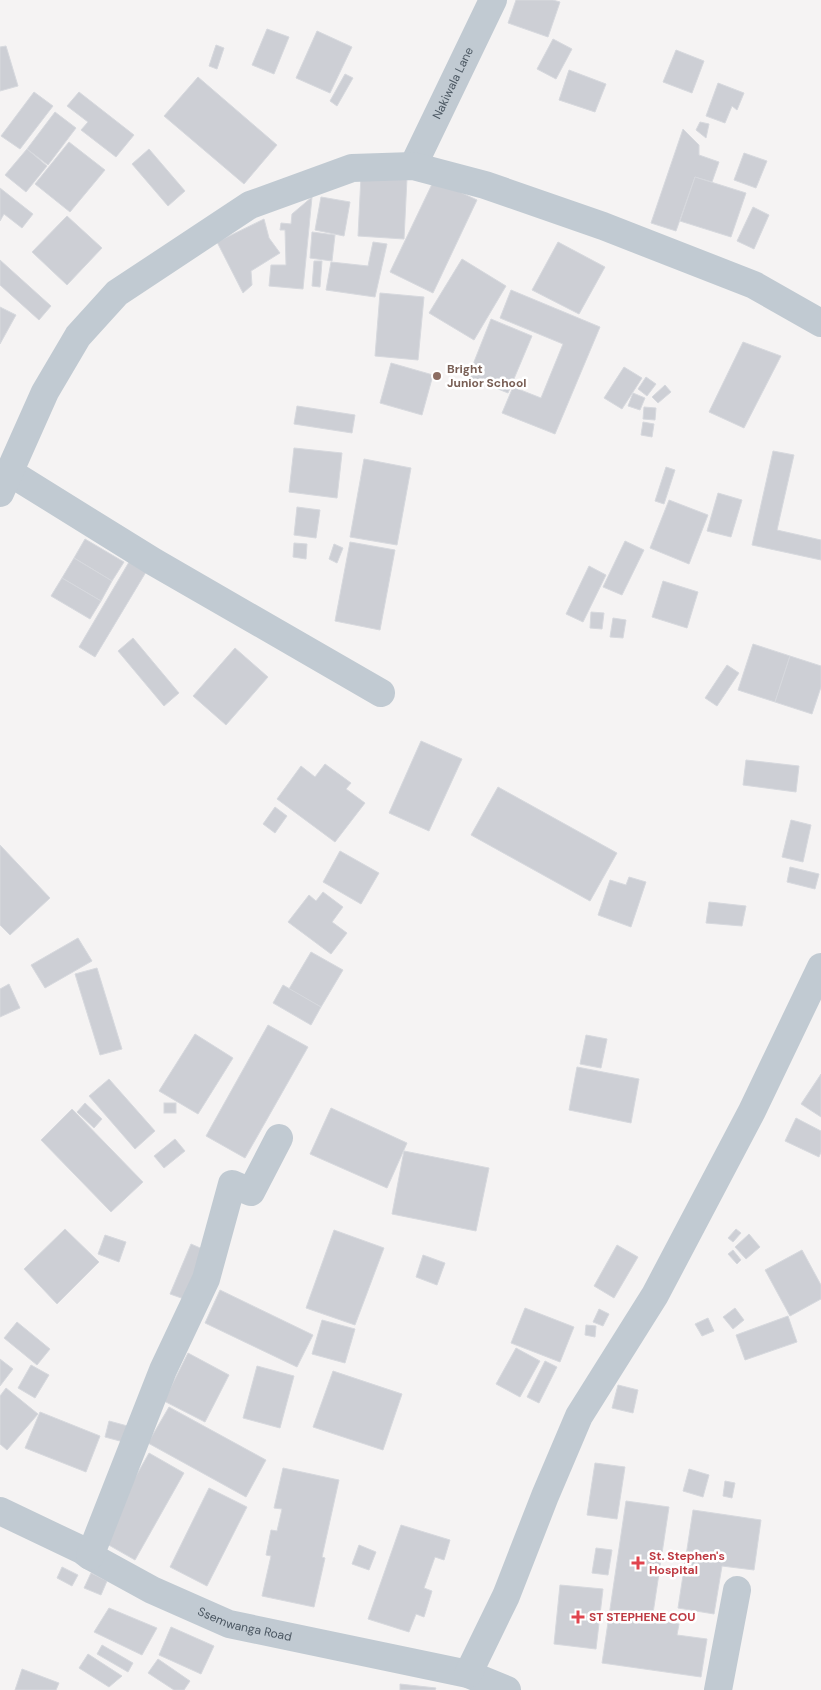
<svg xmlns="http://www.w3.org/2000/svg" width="821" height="1690" font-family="'DM Sans',sans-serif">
<rect width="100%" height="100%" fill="#f5f3f3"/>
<g fill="#cdcfd5" stroke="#d7d9de">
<path d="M516 0H553L560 2 548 37 508 23Z"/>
<path d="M267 29 289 37 274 74 252 65Z"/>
<path d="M317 31 352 47 330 93 296 78Z"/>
<path d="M553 39 572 49 556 79 537 69Z"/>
<path d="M216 45 224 48 217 69 209 66Z"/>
<path d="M6 46 18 86 0 91V47Z"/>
<path d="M676 50 704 61 692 93 663 82Z"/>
<path d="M569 70 606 84 595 112 559 100Z"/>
<path d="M345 74 353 78 337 106 330 101Z"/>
<path d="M198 77 277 145 244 184 164 116Z"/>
<path d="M718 83 744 93 737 110 732 106 725 123 706 116Z"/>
<path d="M34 92 53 106 20 149 1 136Z"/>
<path d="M79 92 134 135 116 157 81 130 88 122 67 106Z"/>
<path d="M55 112 76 128 48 165 27 149Z"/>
<path d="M700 122 709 124 706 138 696 130Z"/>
<path d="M683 129 699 145V155L719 162 712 182 695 177 676 231 651 223Z"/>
<path d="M69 142 105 170 70 212 35 184Z"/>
<path d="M27 149 47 166 26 192 5 175Z"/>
<path d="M149 149 185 191 168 206 132 164Z"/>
<path d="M744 153 767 161 756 188 734 180Z"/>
<path d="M361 176 407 178 404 239 358 236Z"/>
<path d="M695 177 746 193 731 237 680 221Z"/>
<path d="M434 180 477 200 433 293 390 272Z"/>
<path d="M0 188 33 214 22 228 4 214 0 221Z"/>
<path d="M312 197 303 289 269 286 271 265H286L285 230H280L281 223 291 224 292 214Z"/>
<path d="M321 197 350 202 344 236 315 230Z"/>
<path d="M753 207 769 215 754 249 737 241Z"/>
<path d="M67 216 102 248 67 285 32 252Z"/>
<path d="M264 219 269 238 280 253 251 271 252 285 243 293 217 242Z"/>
<path d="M312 232 335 235 332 261 310 258Z"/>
<path d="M373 242 387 244 375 297 326 290 331 262 368 266Z"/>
<path d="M558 242 605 267 579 314 532 290Z"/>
<path d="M462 259 506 286 474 340 429 313Z"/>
<path d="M0 260 51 306 39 320 0 285Z"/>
<path d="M314 261H322L320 287 312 286Z"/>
<path d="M511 290 600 327 555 434 502 413 513 387 541 398 563 344 500 318Z"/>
<path d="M380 293 424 297 418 360 375 356Z"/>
<path d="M0 307 16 315 0 344Z"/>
<path d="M491 319 532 336 508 393 468 377Z"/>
<path d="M743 342 781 356 744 428 709 412Z"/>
<path d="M391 363 433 375 422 415 380 403Z"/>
<path d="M624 367 642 378 622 409 604 398Z"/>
<path d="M646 377 656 384 647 396 638 389Z"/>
<path d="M665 385 671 392 658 403 652 397Z"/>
<path d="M633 393 645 398 640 410 628 406Z"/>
<path d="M297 406 355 415 352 433 294 424Z"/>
<path d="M644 407 656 408 655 420 643 419Z"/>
<path d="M643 422 654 424 652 437 641 435Z"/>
<path d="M294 448 342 453 337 498 289 492Z"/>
<path d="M773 451 794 455 777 530 821 540V560L752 545Z"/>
<path d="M364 459 411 468 397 545 350 537Z"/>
<path d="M666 467 675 470 664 504 655 501Z"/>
<path d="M718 493 742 500 731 537 707 531Z"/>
<path d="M669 500 708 515 689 564 650 548Z"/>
<path d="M297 507 320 510 316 538 294 535Z"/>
<path d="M85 539 124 562 112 581 74 558Z"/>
<path d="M625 541 644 550 622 595 603 587Z"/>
<path d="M350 542 395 550 380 630 335 621Z"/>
<path d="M294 543 307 544 306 559 293 557Z"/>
<path d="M334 544 343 548 337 563 329 559Z"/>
<path d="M74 558 112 581 101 601 62 578Z"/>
<path d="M129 562 146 572 95 657 79 647Z"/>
<path d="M589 566 606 575 583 622 566 614Z"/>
<path d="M62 578 101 601 90 619 51 596Z"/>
<path d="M663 581 698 592 687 628 652 617Z"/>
<path d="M591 612 604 613 602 629 590 628Z"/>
<path d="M613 618 626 620 623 638 610 637Z"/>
<path d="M133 638 179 693 164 706 118 651Z"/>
<path d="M753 644 790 656 775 702 738 690Z"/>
<path d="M235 648 268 677 226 725 193 696Z"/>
<path d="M790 656 821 666V687L812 714 775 702Z"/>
<path d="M727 665 739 673 717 706 705 698Z"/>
<path d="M421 741 462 759 429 831 389 813Z"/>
<path d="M746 760 799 766 796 792 743 785Z"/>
<path d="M325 764 351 783 346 789 365 803 335 842 277 799 301 766 315 777Z"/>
<path d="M498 787 617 853 590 901 471 835Z"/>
<path d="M275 807 287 816 275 833 263 824Z"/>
<path d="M791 820 811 825 803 862 782 857Z"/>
<path d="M0 845 50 898 10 935 0 925Z"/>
<path d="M340 851 379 873 361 904 323 882Z"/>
<path d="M790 867 819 874 815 889 787 882Z"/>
<path d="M629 877 646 882 631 927 598 915 610 880 626 885Z"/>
<path d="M323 892 343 907 332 922 347 933 331 954 288 922 309 895 316 901Z"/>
<path d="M709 902 746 906 742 926 706 923Z"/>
<path d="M78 938 92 961 45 988 31 965Z"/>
<path d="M311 952 343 970 321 1007 289 989Z"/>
<path d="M97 968 122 1049 100 1055 75 974Z"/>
<path d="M9 984 20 1008 0 1017V989Z"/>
<path d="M283 985 321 1007 311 1025 273 1003Z"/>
<path d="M268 1025 308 1047 245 1158 206 1136Z"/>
<path d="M195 1034 233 1058 198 1114 159 1091Z"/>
<path d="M586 1035 607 1039 601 1068 580 1064Z"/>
<path d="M577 1067 639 1079 631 1123 569 1110Z"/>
<path d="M821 1074V1117L801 1104Z"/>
<path d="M109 1079 155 1131 135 1149 89 1096Z"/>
<path d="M85 1103 102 1119 94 1128 77 1112Z"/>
<rect x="164" y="1103" width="12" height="10"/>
<path d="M331 1108 407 1143 387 1188 310 1154Z"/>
<path d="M72 1109 143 1182 111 1212 41 1140Z"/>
<path d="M796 1118 821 1131V1152L819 1157 785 1141Z"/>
<path d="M175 1139 185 1151 164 1168 154 1156Z"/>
<path d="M404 1151 489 1168 476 1231 392 1214Z"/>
<path d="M65 1229 99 1262 57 1304 24 1269Z"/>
<path d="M736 1229 741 1233 733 1242 728 1238Z"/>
<path d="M334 1230 384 1248 355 1325 306 1308Z"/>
<path d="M749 1234 760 1247 746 1259 735 1247Z"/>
<path d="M105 1235 126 1242 119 1262 98 1254Z"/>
<path d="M191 1244 207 1251 187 1300 170 1294Z"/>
<path d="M617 1245 638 1257 614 1298 594 1286Z"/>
<path d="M733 1250 741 1260 737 1264 728 1254Z"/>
<path d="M802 1250 821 1285V1299L790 1316 765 1270Z"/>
<path d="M423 1255 445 1263 437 1285 416 1277Z"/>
<path d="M220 1290 313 1335 297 1367 205 1323Z"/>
<path d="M525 1308 574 1327 560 1362 511 1343Z"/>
<path d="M735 1308 744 1320 733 1329 723 1317Z"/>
<path d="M599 1309 609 1314 603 1326 593 1322Z"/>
<path d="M788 1316 797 1342 745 1360 736 1335Z"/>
<path d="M708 1318 714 1331 702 1336 695 1324Z"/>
<path d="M322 1320 355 1329 345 1363 312 1354Z"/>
<path d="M17 1322 50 1349 37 1365 4 1338Z"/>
<path d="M586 1325 596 1326 595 1337 585 1335Z"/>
<path d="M516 1348 540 1361 520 1397 496 1384Z"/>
<path d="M188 1353 229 1375 205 1422 164 1401Z"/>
<path d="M0 1359 13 1369 0 1386Z"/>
<path d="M545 1361 557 1367 539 1403 527 1397Z"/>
<path d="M31 1365 49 1375 35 1398 18 1388Z"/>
<path d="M257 1366 294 1376 280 1428 243 1418Z"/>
<path d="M333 1371 402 1394 383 1450 313 1427Z"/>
<path d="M618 1385 638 1390 633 1413 612 1408Z"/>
<path d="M6 1388 38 1414 7 1450 0 1444V1396Z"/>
<path d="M169 1407 266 1460 246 1497 148 1443Z"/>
<path d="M40 1412 100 1436 86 1472 25 1448Z"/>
<path d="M109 1421 135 1428 131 1444 105 1437Z"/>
<path d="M149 1453 184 1473 135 1560 100 1540Z"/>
<path d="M595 1463 625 1467 617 1519 587 1515Z"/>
<path d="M283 1468 339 1480 322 1557 325 1558 314 1607 262 1596 271 1556 266 1555 271 1530 277 1531 282 1509 274 1508Z"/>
<path d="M689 1469 709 1475 703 1497 683 1491Z"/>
<path d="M725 1481 735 1483 732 1498 723 1496Z"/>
<path d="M209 1488 247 1507 207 1586 170 1567Z"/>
<path d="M626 1501 669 1507 652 1620 679 1624 677 1635 707 1639 701 1677 602 1663Z"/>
<path d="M693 1510 761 1520 754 1570 722 1566 714 1614 678 1608Z"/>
<path d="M401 1525 450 1540 444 1560 435 1557 424 1588 432 1591 424 1617 416 1614 409 1632 368 1619Z"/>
<path d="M359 1545 376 1552 369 1570 352 1564Z"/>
<path d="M596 1548 612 1550 608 1575 592 1573Z"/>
<path d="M62 1567 78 1575 72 1586 57 1578Z"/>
<path d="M91 1573 107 1581 101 1595 84 1588Z"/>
<path d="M560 1585 603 1589 596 1649 554 1644Z"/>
<path d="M109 1608 157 1628 142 1655 94 1632Z"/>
<path d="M171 1627 214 1646 201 1674 159 1655Z"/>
<path d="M102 1645 133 1663 128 1672 97 1654Z"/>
<path d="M88 1654 122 1676 109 1687 79 1668Z"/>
<path d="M158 1659 190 1681 184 1690H174L148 1673Z"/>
<path d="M22 1669 59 1683 56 1690H15Z"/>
<path d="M400 1684 436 1688 435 1690H400Z"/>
</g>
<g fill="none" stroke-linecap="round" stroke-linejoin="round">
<g stroke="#c1cad2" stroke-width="28">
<path id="s1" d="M413 166 493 0"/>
<path d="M9 472 154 562 381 693"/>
<path d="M0 493 45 392 78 336 117 293 250 205 352 168 413 166 485 185 603 226 754 285 821 323"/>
<path id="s2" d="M0 1511 82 1550 90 1556 152 1590 229 1624 468 1674 507 1690"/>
<path d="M90 1556 163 1370 206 1279 232 1184 251 1192 279 1138"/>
<path d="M468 1674 506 1596 545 1496 579 1416 655 1295 752 1111 821 967"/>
<path d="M718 1690 737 1590"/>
</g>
</g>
<circle fill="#8d6e63" stroke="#fff" stroke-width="2" cx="437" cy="376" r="5"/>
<g fill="#e0444e" stroke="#fff" stroke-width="2">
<path d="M635.5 1555.5h5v5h5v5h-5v5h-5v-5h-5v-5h5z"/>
<path d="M575.5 1609.5h5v5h5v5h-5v5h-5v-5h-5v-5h5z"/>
</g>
<g text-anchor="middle" stroke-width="5" stroke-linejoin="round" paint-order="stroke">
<g font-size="12" fill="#4a5661" stroke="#fff">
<text dy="4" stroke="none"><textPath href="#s1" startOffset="92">Nakiwala Lane</textPath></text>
<text dy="4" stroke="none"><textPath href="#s2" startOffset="271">Ssemwanga Road</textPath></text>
</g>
<g font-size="12" font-weight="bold" fill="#785e54" stroke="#fff" text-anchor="start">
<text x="447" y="373">Bright<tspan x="447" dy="14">Junior School</tspan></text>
</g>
<g font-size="12" font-weight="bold" fill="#be3a42" stroke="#fff" text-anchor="start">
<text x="649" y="1560">St. Stephen's<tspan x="649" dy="14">Hospital</tspan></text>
<text x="589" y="1621">ST STEPHENE COU</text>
</g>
</g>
</svg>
